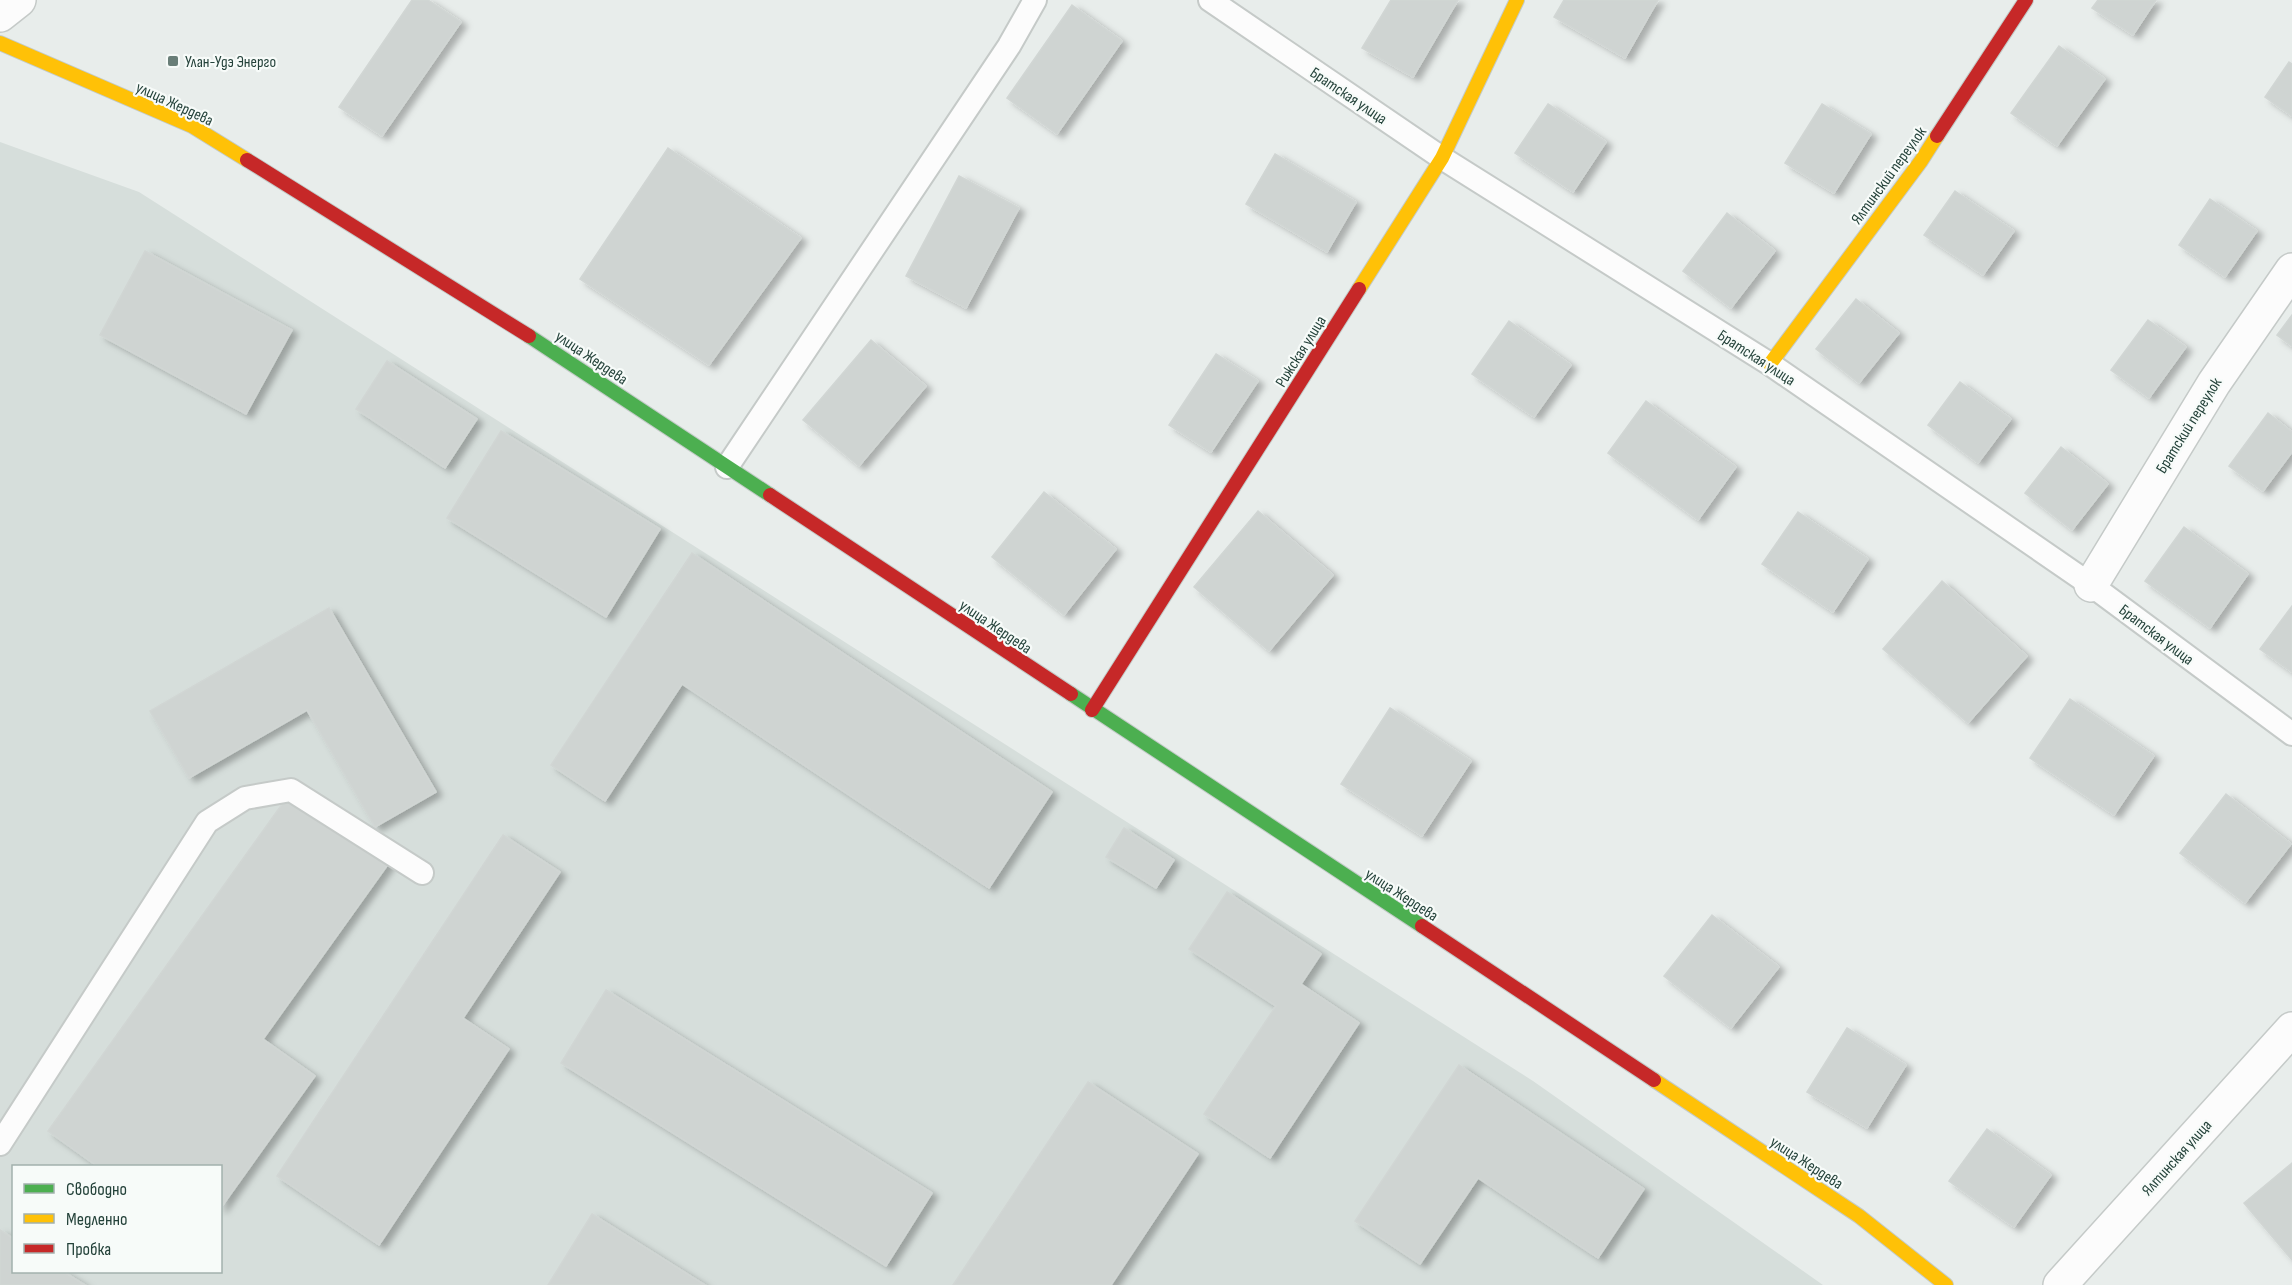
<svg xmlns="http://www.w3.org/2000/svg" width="2292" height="1285" font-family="'Sofia Sans Condensed',sans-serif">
<defs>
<filter id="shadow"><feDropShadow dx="6" dy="4" stdDeviation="3" flood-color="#0004"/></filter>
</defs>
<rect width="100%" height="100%" fill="#e8edeb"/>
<path fill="#d6dedb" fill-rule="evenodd" d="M0 142 139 192 1533 1081 1823 1285H0ZM14 1166H220V1272H14Z"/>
<g fill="#cfd4d2" stroke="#d1d6d4" stroke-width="1.5" filter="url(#shadow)">
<path d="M412 0H428L461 22 382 136 339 107Z"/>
<path d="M1391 0H1458L1413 77 1362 48Z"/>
<path d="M1564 0H1658L1625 58 1554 17Z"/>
<path d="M2098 0H2156L2133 35 2092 8Z"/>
<path d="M1072 5 1122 41 1057 134 1007 98Z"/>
<path d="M2059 46 2105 79 2057 146 2011 113Z"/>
<path d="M2289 62 2292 64V116L2265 97Z"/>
<path d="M1548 104 1606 142 1573 192 1515 153Z"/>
<path d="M1822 104 1871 134 1834 193 1785 163Z"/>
<path d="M668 148 801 238 709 365 580 279Z"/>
<path d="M1275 154 1356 202 1327 252 1246 204Z"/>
<path d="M959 176 1019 208 966 308 906 276Z"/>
<path d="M1955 191 2014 231 1983 275 1924 235Z"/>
<path d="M2210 199 2257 231 2225 277 2179 245Z"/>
<path d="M1727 213 1775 251 1731 308 1683 271Z"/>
<path d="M145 251 292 330 246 414 100 335Z"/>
<path d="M1856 299 1899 333 1859 383 1816 349Z"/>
<path d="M2292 315V346L2277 335Z"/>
<path d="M2148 320 2186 347 2149 398 2111 370Z"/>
<path d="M1509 321 1571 365 1534 417 1472 374Z"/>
<path d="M871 340 926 386 859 466 803 420Z"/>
<path d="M1216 354 1258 381 1211 452 1169 425Z"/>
<path d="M387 361 477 419 445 468 356 409Z"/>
<path d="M1960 382 2011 419 1978 463 1928 425Z"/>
<path d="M1646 401 1736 467 1698 520 1608 453Z"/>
<path d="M2268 413 2292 432V452L2263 491 2229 466Z"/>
<path d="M501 431 660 529 606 617 447 518Z"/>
<path d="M2061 447 2108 484 2072 530 2025 493Z"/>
<path d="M1044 492 1116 549 1064 615 992 557Z"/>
<path d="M1258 511 1333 575 1269 651 1194 587Z"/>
<path d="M1798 512 1868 559 1833 612 1762 564Z"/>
<path d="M2184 527 2248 574 2210 628 2145 581Z"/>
<path d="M692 553 1052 792 989 888 682 684 605 801 551 765Z"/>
<path d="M1942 581 2027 656 1968 723 1883 649Z"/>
<path d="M2292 606V672L2260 649Z"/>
<path d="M329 608 436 792 375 827 307 710 189 778 150 711Z"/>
<path d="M2070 699 2154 756 2114 815 2030 758Z"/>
<path d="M1390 708 1471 761 1422 836 1341 784Z"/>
<path d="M290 793 389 863 263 1039 315 1076 220 1209V1166H97L48 1131Z"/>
<path d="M2226 794 2291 844 2245 903 2180 853Z"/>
<path d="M1124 828 1174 860 1156 888 1106 857Z"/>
<path d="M503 835 560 872 463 1018 509 1049 379 1245 277 1176Z"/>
<path d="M1227 892 1321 954 1301 984 1359 1023 1270 1158 1204 1114 1276 1006 1189 949Z"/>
<path d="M1712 915 1779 967 1731 1028 1664 976Z"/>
<path d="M606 990 932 1193 886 1266 561 1063Z"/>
<path d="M1847 1028 1906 1065 1867 1128 1807 1092Z"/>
<path d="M1459 1065 1644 1189 1598 1258 1478 1178 1420 1264 1355 1221Z"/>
<path d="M1088 1082 1198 1154 1111 1285H953Z"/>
<path d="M1987 1129 2051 1175 2014 1227 1949 1181Z"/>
<path d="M2292 1163V1260L2244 1203Z"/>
<path d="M592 1214 705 1285H548Z"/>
<path d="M0 1230 14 1239V1272H64L85 1285H0Z"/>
</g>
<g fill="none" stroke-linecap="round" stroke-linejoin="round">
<defs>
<g id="lane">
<path d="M1210 0 1442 158 1770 364 2091 585 2292 734"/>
<path d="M727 467 1009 46 1035 0"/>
<path d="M0 1144 207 822 245 798 291 790 422 873"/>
</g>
<g id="street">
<path d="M0 15 19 0"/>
<path d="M2091 585 2214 383 2292 270"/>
<path d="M2060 1285 2292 1029"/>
</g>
<g id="fast">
<path d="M529 336 770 495"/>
<path d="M1071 694 1422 926"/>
</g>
<g id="slow">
<path d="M0 43 192 126 247 160"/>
<path d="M1359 289 1442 158 1517 0"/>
<path d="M1770 364 1921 161 1937 136"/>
<path d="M1654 1080 1859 1216 1946 1285"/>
</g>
<g id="jam">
<path d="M1937 136 2026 0"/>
<path d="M247 160 529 336"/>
<path d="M770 495 1071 694"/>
<path d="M1092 710 1359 289"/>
<path d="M1422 926 1654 1080"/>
</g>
</defs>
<use href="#lane" stroke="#c5cac8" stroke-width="26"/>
<use href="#street" stroke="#c5cac8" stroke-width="36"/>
<use href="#fast" stroke="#c3cbc8" stroke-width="16"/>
<use href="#slow" stroke="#c3cbc8" stroke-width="16"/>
<use href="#jam" stroke="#c3cbc8" stroke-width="16"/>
<use href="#lane" stroke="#fcfcfc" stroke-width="22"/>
<use href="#street" stroke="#fcfcfc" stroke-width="33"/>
<use href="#fast" stroke="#4caf50" stroke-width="14"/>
<use href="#slow" stroke="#ffc107" stroke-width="14"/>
<use href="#jam" stroke="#c62828" stroke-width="14"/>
</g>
<rect fill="#697e78" stroke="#f7fbf9" stroke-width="2" x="167" y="55" width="12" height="12" rx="3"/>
<g text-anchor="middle" stroke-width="4.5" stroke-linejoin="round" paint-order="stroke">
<g font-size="16" fill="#24423a" stroke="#f7fbf9" text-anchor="start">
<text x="185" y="67">Улан-Удэ Энерго</text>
</g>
<g font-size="16" fill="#24423a" stroke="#f7fbf9">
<text transform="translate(1349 95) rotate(34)" y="6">Братская улица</text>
<text transform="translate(175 103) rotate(25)" y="6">улица Жердева</text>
<text transform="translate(1888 175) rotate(-54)" y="6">Ялтинский переулок</text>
<text transform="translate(1300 351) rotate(-58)" y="6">Рижская улица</text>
<text transform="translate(592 357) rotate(34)" y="6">улица Жердева</text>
<text transform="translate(1757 357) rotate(33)" y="6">Братская улица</text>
<text transform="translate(2188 425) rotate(-58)" y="6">Братский переулок</text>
<text transform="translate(996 626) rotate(34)" y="6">улица Жердева</text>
<text transform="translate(2157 634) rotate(37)" y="6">Братская улица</text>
<text transform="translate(1402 894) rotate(33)" y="6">улица Жердева</text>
<text transform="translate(2176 1157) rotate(-48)" y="6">Ялтинская улица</text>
<text transform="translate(1807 1162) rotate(33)" y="6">улица Жердева</text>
</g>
</g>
<rect x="12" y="1165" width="210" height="108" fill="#f7fbf9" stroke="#a3b1ad" stroke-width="1.5"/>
<rect x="24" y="1184" width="30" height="9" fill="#4caf50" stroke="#a3b1ad" stroke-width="1.5"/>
<text x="66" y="1195" font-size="18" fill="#24423a">Свободно</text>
<rect x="24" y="1214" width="30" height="9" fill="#ffc107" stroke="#a3b1ad" stroke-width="1.5"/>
<text x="66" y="1225" font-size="18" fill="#24423a">Медленно</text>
<rect x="24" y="1244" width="30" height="9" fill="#c62828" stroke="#a3b1ad" stroke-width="1.5"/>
<text x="66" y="1255" font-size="18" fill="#24423a">Пробка</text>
</svg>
